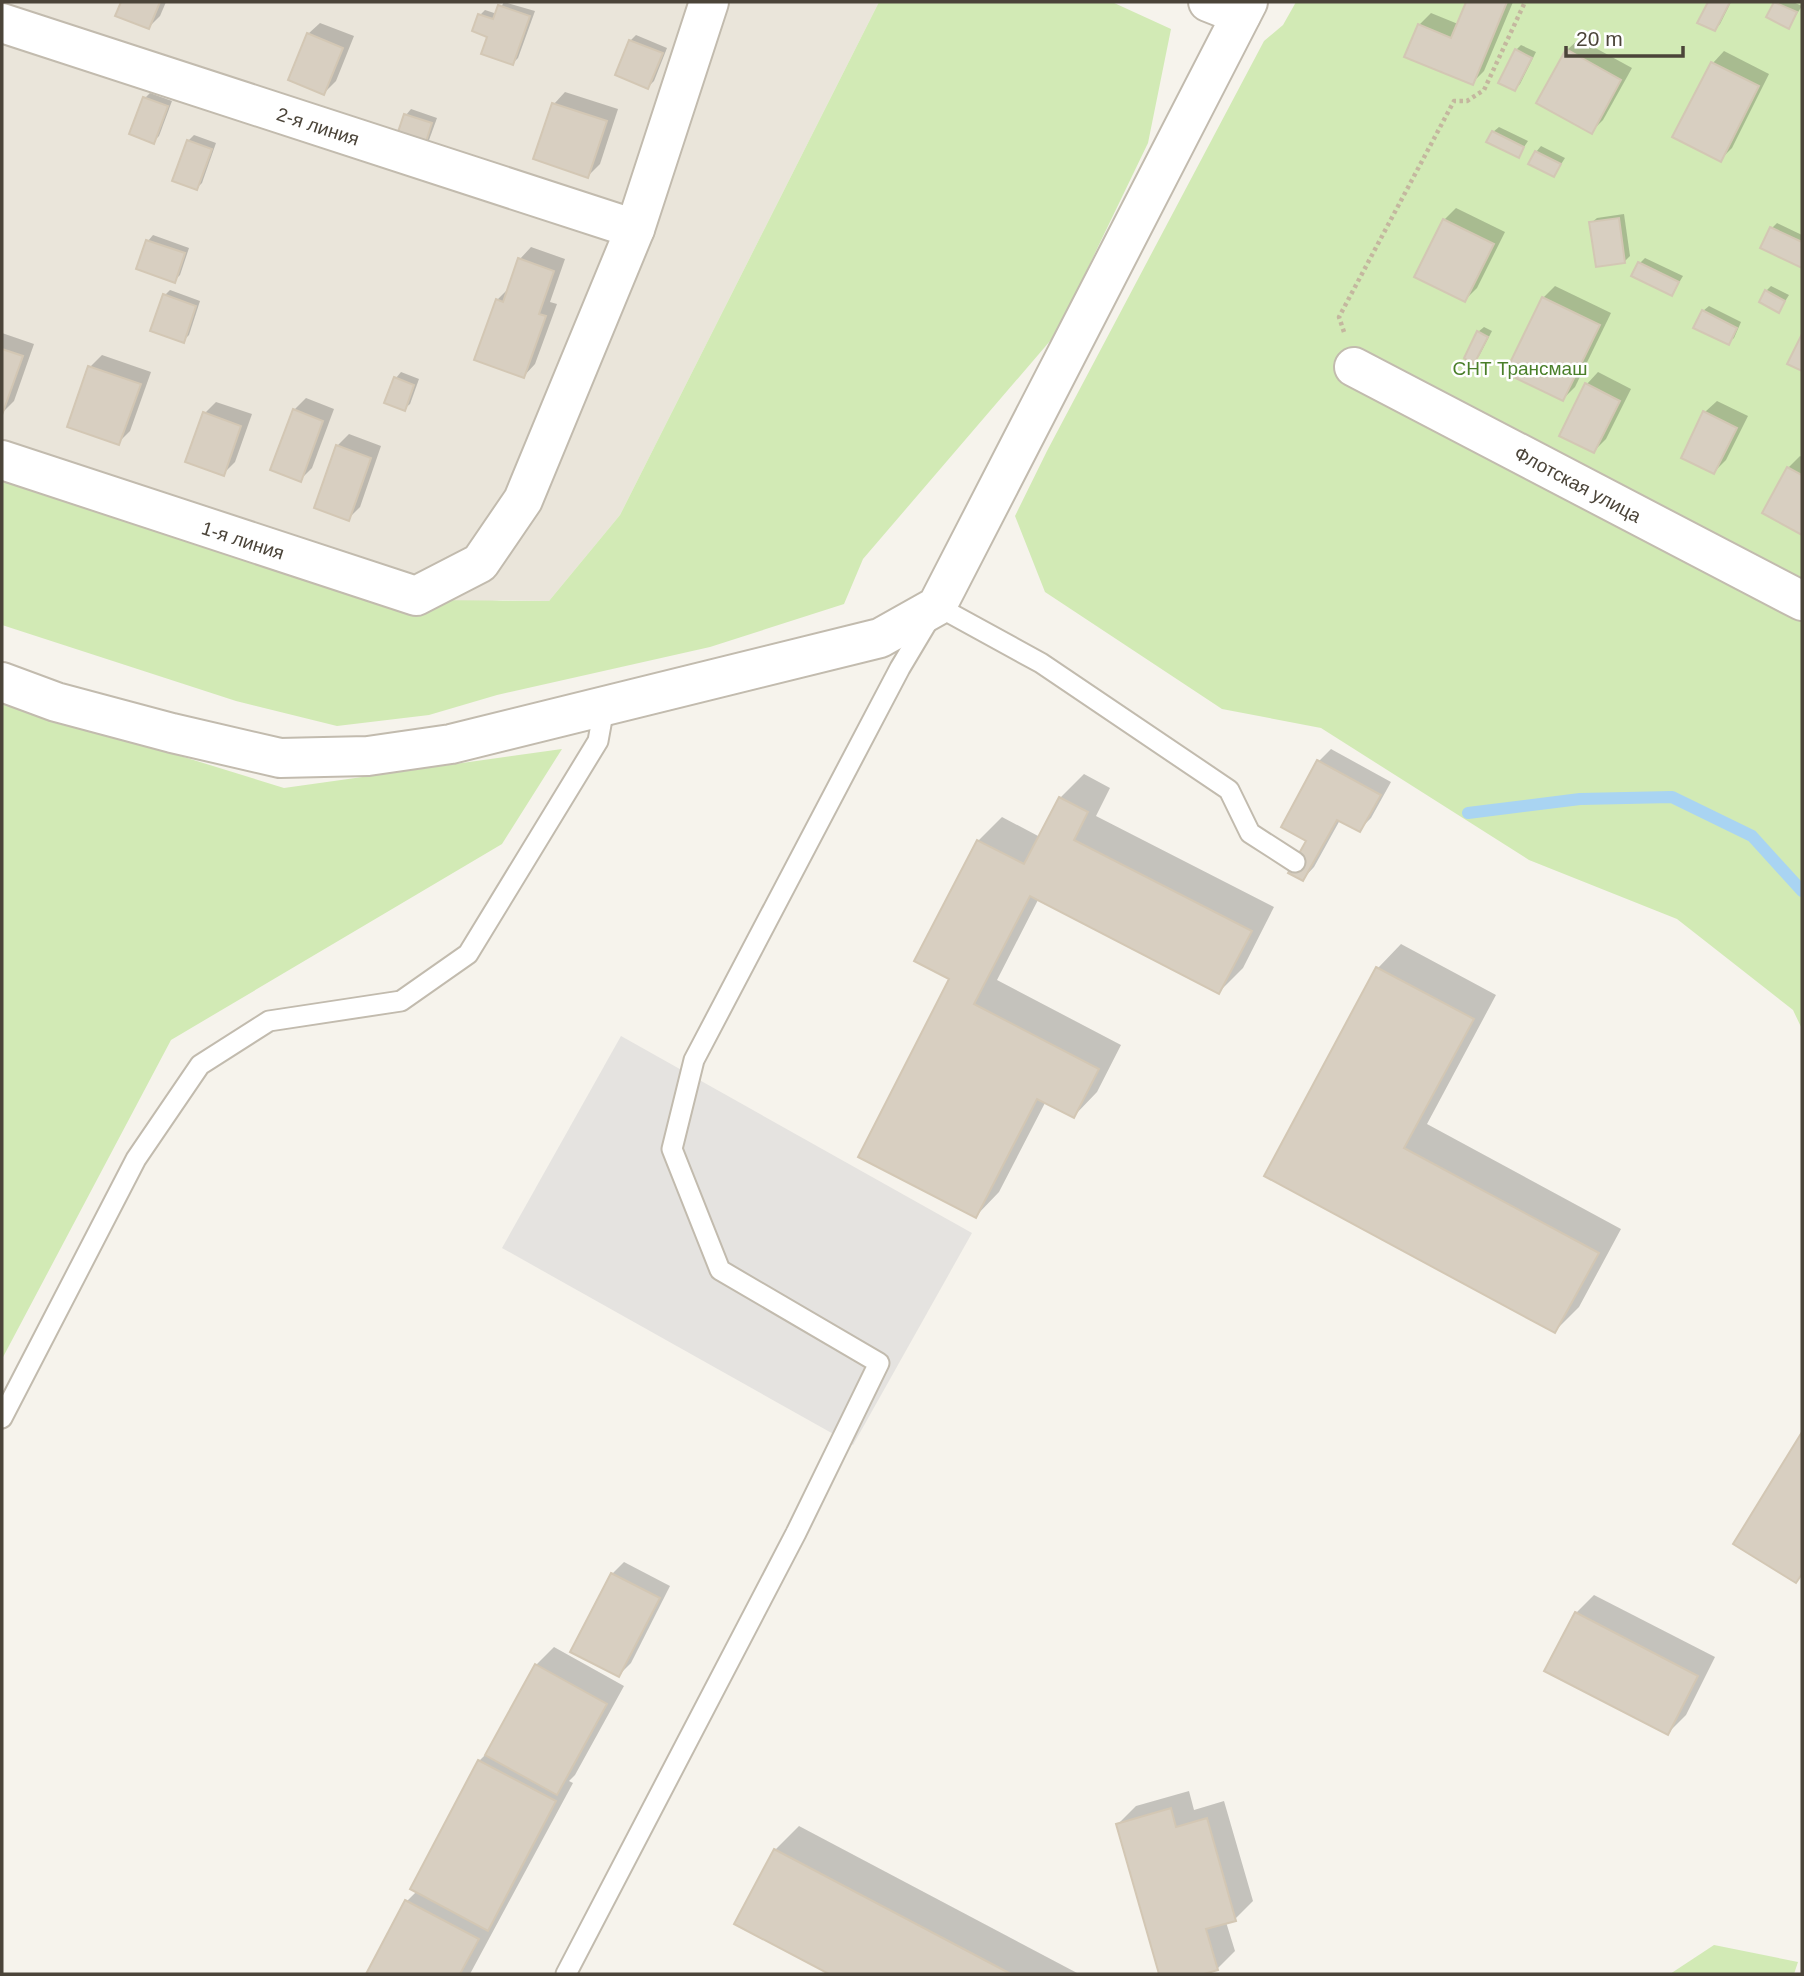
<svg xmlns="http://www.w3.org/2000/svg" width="1804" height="1976" font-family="Helvetica,sans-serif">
<rect width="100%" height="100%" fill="#f6f3ec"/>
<path fill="#eae5da" d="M2 2H879L620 515 549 601 502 600 393 611 2 482Z"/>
<g fill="#d2eab5">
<path d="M879 2H1112L1171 29 1148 143 1056 334 863 559 844 604 710 647 497 695 429 715 337 726 236 701 2 625V476L429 600 549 601 620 515Z"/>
<path d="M1296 2H1802V1029L1793 1010 1677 919 1529 860 1321 728 1222 709 1045 592 1015 516 1047 451 1264 41 1283 25Z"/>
<path d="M2 697 116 736 284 788 562 749 502 844 171 1040 2 1359Z"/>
<path d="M1714 1945 1798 1962 1794 1974H1670Z"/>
</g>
<path fill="#e5e3e0" d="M621 1036 972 1233 853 1445 502 1248Z"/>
<g fill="#0003">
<path d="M123 2H166L160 16 149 27 118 15Z"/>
<path d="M504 2 535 11 518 58 513 63 489 36 480 15 485 10 497 14Z"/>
<path d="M1468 2H1513L1484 71 1472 83 1419 25 1431 13 1458 24Z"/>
<path d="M1710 2H1731L1720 24 1715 29 1699 22Z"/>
<path d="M1776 2H1793L1802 6 1789 26 1768 16Z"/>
<path d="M320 23 354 36 336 81 324 93 308 34Z"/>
<path d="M636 35 667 48 654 81 648 87 630 41Z"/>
<path d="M1579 39 1632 68 1603 120 1591 132 1567 50Z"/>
<path d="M1521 45 1536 52 1520 84 1515 89 1516 50Z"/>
<path d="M1724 51 1769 74 1732 148 1720 160 1674 137 1713 63Z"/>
<path d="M565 92 618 109 600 164 588 176 554 104Z"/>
<path d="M150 93 172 101 159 136 153 142 145 98Z"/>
<path d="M411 109 437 118 429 140 424 146 406 115Z"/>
<path d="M1499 127 1528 141 1518 156 1493 132Z"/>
<path d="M194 135 216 143 202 183 197 188 188 141Z"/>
<path d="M1541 146 1565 158 1554 175 1536 152Z"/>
<path d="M1456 208 1505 232 1477 288 1465 300 1444 220Z"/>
<path d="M1624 214 1630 256 1625 261 1591 223 1597 218Z"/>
<path d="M1777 223 1802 235V266L1763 247 1772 228Z"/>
<path d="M153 235 189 248 180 275 174 281 148 241Z"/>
<path d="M531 247 565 259 550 302 557 304 535 364 524 376 497 300 509 288 520 259Z"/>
<path d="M1645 258 1683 276 1672 294 1640 263Z"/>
<path d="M1555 286 1611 313 1575 387 1563 399 1543 298Z"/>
<path d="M1771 286 1789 295 1779 311 1766 291Z"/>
<path d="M170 290 200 301 189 335 183 341 165 295Z"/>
<path d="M1709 306 1741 322 1734 338 1728 343 1703 311Z"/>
<path d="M1484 327 1492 331 1479 356 1474 362 1478 332Z"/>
<path d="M2 333 34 344 14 401 2 413Z"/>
<path d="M102 355 151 372 130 431 118 443 69 426 90 367Z"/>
<path d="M401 372 419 379 410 404 404 409 386 402 396 378Z"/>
<path d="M1598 372 1631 389 1606 439 1594 451 1587 384Z"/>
<path d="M306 398 334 409 312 468 300 480 294 410Z"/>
<path d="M1717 401 1748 416 1726 460 1714 472 1705 412Z"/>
<path d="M216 402 252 414 235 462 223 474 205 413Z"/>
<path d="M349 434 381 446 360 507 348 519 337 446Z"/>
<path d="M1800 456 1802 457V533L1764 512 1788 468Z"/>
<path d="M1331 749 1391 782 1371 818 1359 830 1340 820 1314 867 1303 879 1319 761Z"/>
<path d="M1084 774 1110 788 1096 816 1274 907 1243 968 1219 992 1039 898 997 980 1121 1045 1097 1092 1074 1116 1046 1101 999 1192 976 1216 951 979 978 841 1002 817 1040 837 1060 798Z"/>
<path d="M1401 944 1496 995 1427 1124 1621 1229 1579 1307 1555 1331 1266 1175 1378 968Z"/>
<path d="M1802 1435V1575L1796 1581 1735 1543Z"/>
<path d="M624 1562 670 1586 631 1663 619 1675 612 1574Z"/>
<path d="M1594 1595 1715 1657 1686 1715 1668 1733 1576 1613Z"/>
<path d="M554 1647 624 1686 575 1775 569 1781 573 1783 470 1974H368L407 1901 417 1891 479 1761 489 1751 536 1665Z"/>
<path d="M1189 1791 1194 1810 1224 1801 1253 1901 1235 1919 1226 1922 1235 1951 1217 1969 1198 1974H1161L1118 1824 1136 1806Z"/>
<path d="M799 1826 1079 1974H832L736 1924 775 1850Z"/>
</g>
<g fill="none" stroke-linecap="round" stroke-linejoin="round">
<path stroke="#a9d4f2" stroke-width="12" d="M1468 813 1580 799 1672 797 1752 836 1802 891"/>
</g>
<g fill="#d8cfc1" stroke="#d3c7b4" stroke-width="2">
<path d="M121 2H160L149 29 115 16Z"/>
<path d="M1466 2H1507L1473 85 1404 57 1418 24 1451 38Z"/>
<path d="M1708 2H1730L1715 31 1697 23Z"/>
<path d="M1774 2 1797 12 1789 29 1766 17Z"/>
<path d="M498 5 530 16 513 65 481 54 487 37 472 31 478 14 493 19Z"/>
<path d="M307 33 343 48 324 95 288 80Z"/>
<path d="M629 40 663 53 648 89 615 75Z"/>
<path d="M1515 49 1532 58 1515 91 1498 83Z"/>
<path d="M1566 49 1621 80 1592 134 1536 103Z"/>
<path d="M1711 62 1759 86 1721 162 1672 137Z"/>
<path d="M143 97 168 106 154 144 129 134Z"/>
<path d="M552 103 607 121 588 178 533 159Z"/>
<path d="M404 114 432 123 424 148 396 138Z"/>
<path d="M1492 131 1524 147 1519 158 1486 142Z"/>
<path d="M187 140 212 149 197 190 172 181Z"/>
<path d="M1535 151 1561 164 1554 177 1528 164Z"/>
<path d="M1619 218 1625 263 1596 267 1589 222Z"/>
<path d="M1443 219 1494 244 1465 302 1414 277Z"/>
<path d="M1770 227 1802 242V268L1760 248Z"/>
<path d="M146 240 185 253 175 283 136 269Z"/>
<path d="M518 258 554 271 539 314 546 316 524 378 474 360 496 299 503 302Z"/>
<path d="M1638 262 1679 282 1672 296 1631 276Z"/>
<path d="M1765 290 1785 301 1779 313 1759 302Z"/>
<path d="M163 294 196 306 184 343 150 331Z"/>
<path d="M1542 297 1600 325 1563 401 1505 373Z"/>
<path d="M1702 310 1737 328 1729 345 1693 328Z"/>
<path d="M1477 331 1488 337 1474 364 1464 358Z"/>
<path d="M1802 334V371L1787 364Z"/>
<path d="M2 349 23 356 2 415Z"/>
<path d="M88 366 141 384 119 445 67 427Z"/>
<path d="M394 377 414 385 405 411 384 403Z"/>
<path d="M1585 383 1620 401 1594 453 1559 436Z"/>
<path d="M293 409 323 421 301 482 270 470Z"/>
<path d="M1703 411 1737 428 1714 474 1681 458Z"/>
<path d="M203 412 241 426 224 476 185 462Z"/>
<path d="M336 445 371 458 349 521 314 508Z"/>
<path d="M1787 467 1802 475V535L1762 513Z"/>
<path d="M1317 760 1381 795 1360 832 1337 820 1303 881 1288 873 1306 841 1281 827Z"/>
<path d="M1059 797 1088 812 1074 840 1252 931 1219 994 1030 896 974 1004 1099 1069 1074 1118 1037 1099 976 1218 858 1157 949 979 914 961 977 840 1024 864Z"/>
<path d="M1376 967 1474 1019 1404 1148 1599 1253 1555 1333 1264 1176Z"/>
<path d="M1802 1432V1574L1796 1583 1733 1544Z"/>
<path d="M611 1573 660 1598 619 1677 570 1652Z"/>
<path d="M1575 1612 1698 1676 1668 1735 1544 1671Z"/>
<path d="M535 1664 607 1704 557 1795 485 1755Z"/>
<path d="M478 1760 556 1801 488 1931 410 1889Z"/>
<path d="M1171 1808 1176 1827 1207 1818 1236 1921 1206 1929 1218 1970 1204 1974H1159L1116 1824Z"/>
<path d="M774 1849 1011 1974H829L734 1924Z"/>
<path d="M405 1900 479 1939 460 1974H366Z"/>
</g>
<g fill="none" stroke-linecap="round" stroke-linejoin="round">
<defs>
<g id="lane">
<path d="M2 1418 136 1159 200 1065 269 1021 401 1001 468 954 598 741 604 708"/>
<path d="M566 1974 796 1533 879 1363 720 1270 672 1149 694 1060 900 668 937 606 1041 663 1229 790 1250 833 1295 862"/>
</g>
<g id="street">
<path d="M1208 2 1241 15"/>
<path d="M2 23 635 229"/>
<path d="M1354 367 1802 601"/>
<path d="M2 460 416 596 480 563 523 500 635 229 709 2"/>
<path d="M2 682 56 702 172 733 280 758 368 756 451 744 880 638 937 606 1248 2"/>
</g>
</defs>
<use href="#lane" stroke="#c2bbae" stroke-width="23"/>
<use href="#street" stroke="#c2bbae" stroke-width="42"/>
<path stroke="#c4b79f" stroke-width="4.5" stroke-dasharray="3.5 3.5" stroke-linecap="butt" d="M1344 332 1339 317 1454 101H1467L1484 90 1525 2"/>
<use href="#lane" stroke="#fff" stroke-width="19"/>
<use href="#street" stroke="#fff" stroke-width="38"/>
</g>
<g text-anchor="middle" stroke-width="5" stroke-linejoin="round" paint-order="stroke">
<g font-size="19" fill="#4b4439" stroke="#fff">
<text transform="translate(318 126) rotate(18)" y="7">2-я линия</text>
<text transform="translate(1578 484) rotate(28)" y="7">Флотская улица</text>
<text transform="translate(243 540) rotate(18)" y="7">1-я линия</text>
</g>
<g font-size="19" fill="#4a7f2a" stroke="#fff">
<text x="1520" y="375">СНТ Трансмаш</text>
</g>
</g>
<rect width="1804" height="1976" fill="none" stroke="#4b4439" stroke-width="7"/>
<path d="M1566 46v10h117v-10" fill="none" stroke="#4b4439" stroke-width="3.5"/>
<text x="1576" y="46" font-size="21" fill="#4b4439" stroke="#ffffff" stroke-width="5" paint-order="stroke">20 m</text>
</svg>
